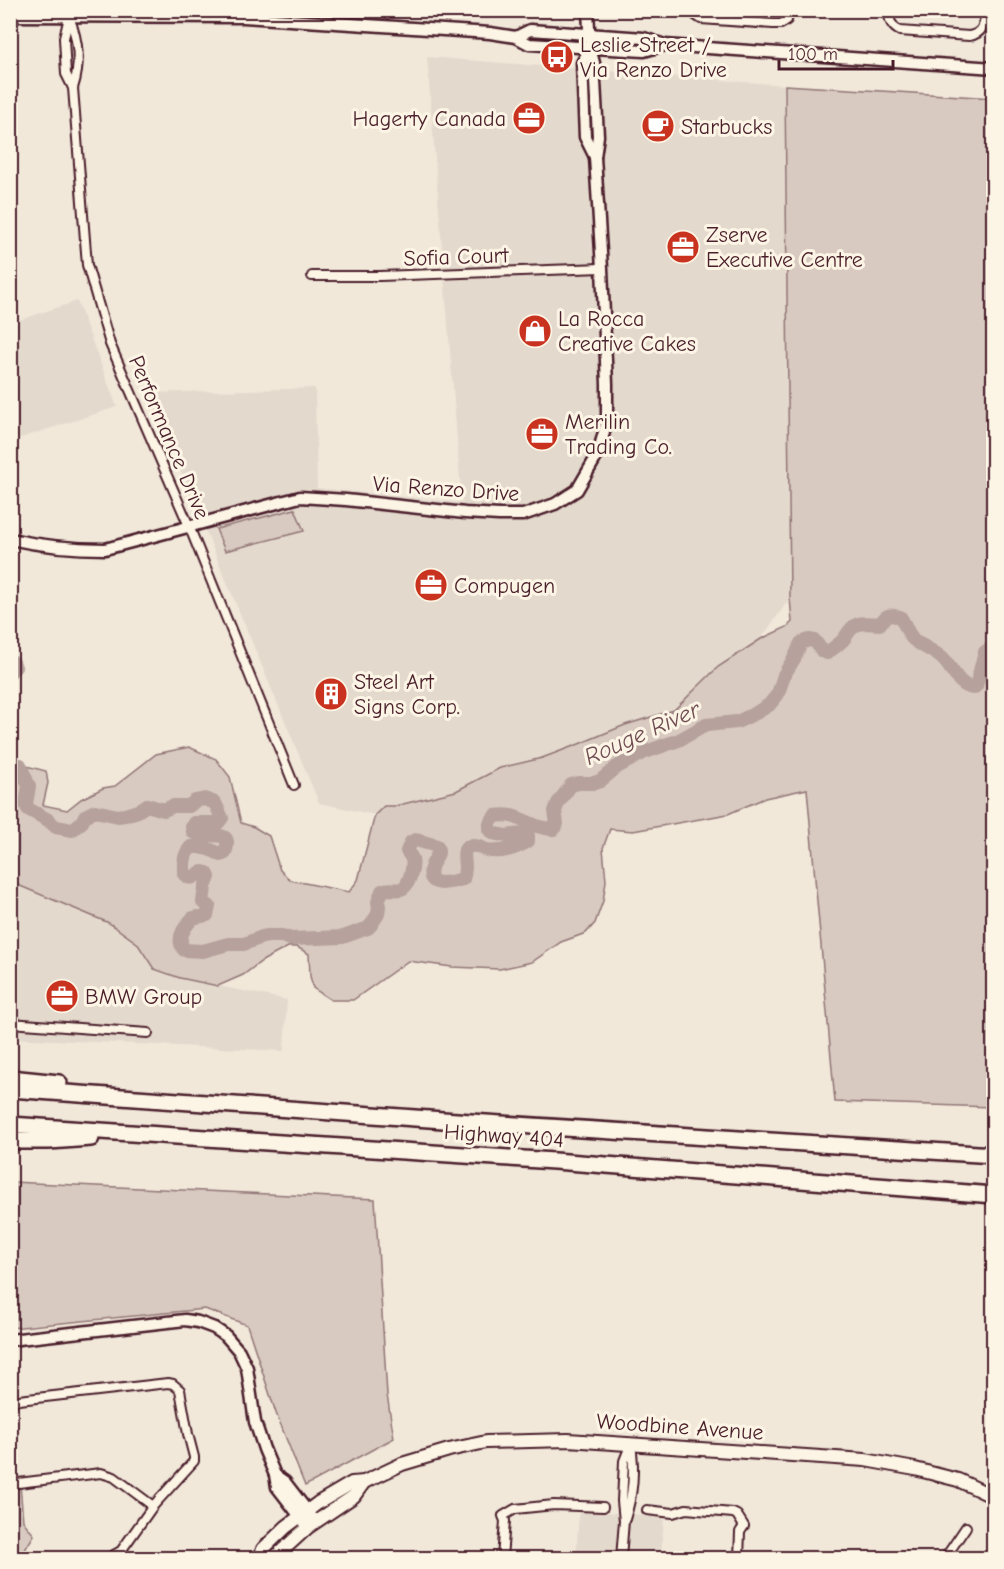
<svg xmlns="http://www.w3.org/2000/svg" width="1004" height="1569" font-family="'Comic Neue',sans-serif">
<rect width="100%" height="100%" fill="#f1e8da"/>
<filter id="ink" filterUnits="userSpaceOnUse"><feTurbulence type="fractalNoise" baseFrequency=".0167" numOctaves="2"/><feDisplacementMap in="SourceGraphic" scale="12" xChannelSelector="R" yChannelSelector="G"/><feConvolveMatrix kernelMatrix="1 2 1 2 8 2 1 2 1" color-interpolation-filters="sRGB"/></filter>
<g filter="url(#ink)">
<g fill="#e4d9cd">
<path d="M427 57 785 85 790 598 761 639 718 667 674 710 625 725 579 744 542 758 500 768 456 791 395 806H384L375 815 319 803 148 393 315 388 317 488 462 503Z"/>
<path d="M77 301 117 407 11 441V323Z"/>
<path d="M10 883H13L109 923 137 943 155 969 180 978 287 1000 284 1051 11 1038Z"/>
<path d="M579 1510 664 1517 661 1558H576Z"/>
</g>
<g fill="#d8cac0" stroke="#917476" stroke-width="1.5">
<path d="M785 85 993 98V1107L835 1102 807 789 765 798 728 814 633 831 610 829 603 848 606 881 603 901 595 923 586 933 561 942 532 962 500 969 452 967 408 961 353 1000H331L313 988 310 976 309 954 297 947H288L262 961 243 975 218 986 180 978 154 969 137 943 109 923 13 883H11V762L46 771 48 783 43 805 67 810 81 799 103 788 115 786 156 754 189 747 216 759 230 777 241 823 254 827 269 836 280 870 290 880 349 892 358 880 375 815 384 806H395L456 791 500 768 542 758 579 744 625 725 674 710 718 667 761 639 787 627 792 622 790 598Z"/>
<path d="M295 509 304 531 225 551 216 529Z"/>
<path d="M11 1182 375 1199 387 1395 394 1438 305 1486 276 1413 247 1325 205 1309 11 1328Z"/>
<path d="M20 1484 23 1521 34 1535 20 1558H11V1486Z"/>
</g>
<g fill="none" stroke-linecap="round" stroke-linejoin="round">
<g stroke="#b6a19c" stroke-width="14">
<path d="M10 661 13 662 15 667 10 672"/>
<path d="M10 765 14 764 20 765 29 786 26 804 28 809 48 820 56 827 72 830 82 822 85 816 95 811 118 816 125 815 138 811 147 805 164 810 173 806H189L195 801 205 799 215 803 222 818 218 823H194L192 827 193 832C196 833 199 835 203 835 217 836 233 831 225 853L221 855C211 849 202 846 191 847 183 855 184 864 184 874 194 883 194 873 203 872L207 873 209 877 205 887 203 902 209 906 207 915 193 918C184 927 176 939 184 950L203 951 228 944H244L262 937 268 936H282L291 939 343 937 368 928 371 925 378 914 379 906 378 902 382 891C391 887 394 891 401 889 409 887 414 867 412 859 411 856 409 854 407 851L411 842 416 840 437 846C441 856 433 859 431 868 426 890 452 882 463 879 468 867 462 858 465 850 467 846 469 846 473 846 479 845 482 849 487 850 500 854 517 848 528 841V836L522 834 506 836 492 833 489 829 490 823 495 816C512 813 517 818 532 824 538 827 545 828 551 829H554L557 824 555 811 558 803 571 785 579 783H594L600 781 617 767 643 753 679 740 706 725 737 722 756 713 769 705 778 694 784 675 795 657 801 643 809 640 815 641 822 651 827 653C833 648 842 643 846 636 856 620 862 623 880 624 887 614 889 614 900 617 905 623 907 632 912 638 918 645 934 650 943 659 953 669 958 686 973 688L976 686 985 652 991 648 994 649"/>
</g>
<defs>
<g id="minor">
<path d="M693 10 695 15 701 19 773 24H781L787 20 790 10"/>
<path d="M888 10C889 19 891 27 900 31L969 36C983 34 985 24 985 10"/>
<path d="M69 17 64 38 66 74 73 88 87 265 110 344 189 526 294 785"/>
<path d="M69 17C79 41 81 64 73 88"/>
<path d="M312 276H380L602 268"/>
<path d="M10 1023 148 1033"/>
<path d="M10 1401 168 1383 173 1384 180 1390 188 1434 194 1457V1461L153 1506 121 1551 108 1558"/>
<path d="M10 1484 101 1473 114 1477 153 1506"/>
<path d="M647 1510 673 1513 686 1509 733 1513 737 1515 744 1526 740 1532 739 1558"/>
<path d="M625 1519C633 1495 635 1470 631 1445"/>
<path d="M502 1558 505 1521 503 1516 515 1509 554 1505 603 1507"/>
<path d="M621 1558 624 1521 622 1501 624 1461 631 1443"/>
<path d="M945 1558 966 1527"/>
</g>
<g id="tertiary">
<path d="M590 48 582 63 585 137 595 157"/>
<path d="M10 539C42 546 72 549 105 549L300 497 346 500 465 513 499 515H523L555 504 577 490 598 454 607 421V384L602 268 595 157 598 136 594 63 590 48 588 10"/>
<path d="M10 1340 185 1320 198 1322 214 1328 226 1336 239 1351 247 1368 255 1422 264 1449 275 1475 277 1487 308 1527"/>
<path d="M275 1475 285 1482 312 1517"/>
</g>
<g id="secondary">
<path d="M10 16 244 17 490 33 516 37 529 44 644 51 665 45"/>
<path d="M516 37 530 30 644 38 665 45 994 68"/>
</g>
<g id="primary">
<path d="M260 1558 263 1549 286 1527 318 1503 352 1483 364 1482 402 1464 449 1450 486 1442 568 1440 865 1460 915 1469 958 1480 994 1497"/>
<path d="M274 1558 308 1527 354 1496 364 1482"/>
</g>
<g id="motorway">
<path d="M10 1078 59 1083"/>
<path d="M10 1089 471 1122 994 1155"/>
<path d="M10 1125 554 1161 994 1195"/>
<path d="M10 1141H49L91 1138"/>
</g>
</defs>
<use href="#minor" stroke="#4a1f2b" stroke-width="12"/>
<use href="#tertiary" stroke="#4a1f2b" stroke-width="15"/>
<use href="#secondary" stroke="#4a1f2b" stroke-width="15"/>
<use href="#primary" stroke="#4a1f2b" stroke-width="16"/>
<use href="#motorway" stroke="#4a1f2b" stroke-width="20"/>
<use href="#minor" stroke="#fcf5e5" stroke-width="8"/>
<use href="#tertiary" stroke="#fcf5e5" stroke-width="10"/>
<use href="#secondary" stroke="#fcf5e5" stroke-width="10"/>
<use href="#primary" stroke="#fcf5e5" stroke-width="12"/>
<use href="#motorway" stroke="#fcf5e5" stroke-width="15"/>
</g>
</g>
<defs>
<symbol id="bus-disc" viewBox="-11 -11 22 22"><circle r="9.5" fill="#c8321e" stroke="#fcf5e5"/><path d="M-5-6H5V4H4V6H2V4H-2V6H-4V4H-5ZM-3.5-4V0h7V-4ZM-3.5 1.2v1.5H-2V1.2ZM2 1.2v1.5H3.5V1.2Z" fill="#fff"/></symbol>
<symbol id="office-disc" viewBox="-11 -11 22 22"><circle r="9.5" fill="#c8321e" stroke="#fcf5e5"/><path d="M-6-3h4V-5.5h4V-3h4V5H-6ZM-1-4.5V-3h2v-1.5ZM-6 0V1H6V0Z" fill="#fff"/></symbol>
<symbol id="cafe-disc" viewBox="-11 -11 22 22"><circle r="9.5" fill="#c8321e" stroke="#fcf5e5"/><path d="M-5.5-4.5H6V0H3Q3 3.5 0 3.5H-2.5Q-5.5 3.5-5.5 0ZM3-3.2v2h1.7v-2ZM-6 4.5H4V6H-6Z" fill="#fff"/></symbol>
<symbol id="shop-disc" viewBox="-11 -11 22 22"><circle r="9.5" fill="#c8321e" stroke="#fcf5e5"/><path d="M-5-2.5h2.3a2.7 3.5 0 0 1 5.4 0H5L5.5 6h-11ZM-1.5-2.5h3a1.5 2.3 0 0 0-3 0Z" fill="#fff"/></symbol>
<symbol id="building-disc" viewBox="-11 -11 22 22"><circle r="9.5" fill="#c8321e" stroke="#fcf5e5"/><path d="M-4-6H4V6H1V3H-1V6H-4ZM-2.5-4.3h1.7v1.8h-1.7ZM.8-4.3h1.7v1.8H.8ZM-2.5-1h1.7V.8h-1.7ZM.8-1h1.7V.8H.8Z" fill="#fff"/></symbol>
</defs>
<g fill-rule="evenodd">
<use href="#bus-disc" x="538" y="38" width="38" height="38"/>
<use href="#office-disc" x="510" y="99" width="38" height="38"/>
<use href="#cafe-disc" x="639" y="107" width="38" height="38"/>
<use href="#office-disc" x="664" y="228" width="38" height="38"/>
<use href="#shop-disc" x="516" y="312" width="38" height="38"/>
<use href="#office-disc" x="523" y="415" width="38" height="38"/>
<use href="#office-disc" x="412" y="566" width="38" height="38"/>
<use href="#building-disc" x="312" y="675" width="38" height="38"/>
<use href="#office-disc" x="43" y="977" width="38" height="38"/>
</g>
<g text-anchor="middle" stroke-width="6" stroke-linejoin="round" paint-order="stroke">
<g font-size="22" fill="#4a1f2b" stroke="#fcf5e5" text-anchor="start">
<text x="580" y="52">Leslie Street /<tspan x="580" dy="25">Via Renzo Drive</tspan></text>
<text x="506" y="126" text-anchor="end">Hagerty Canada</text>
<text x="681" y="134">Starbucks</text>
<text x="706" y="242">Zserve<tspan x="706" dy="25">Executive Centre</tspan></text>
<text x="558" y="326">La Rocca<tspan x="558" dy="25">Creative Cakes</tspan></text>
<text x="565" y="429">Merilin<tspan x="565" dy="25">Trading Co.</tspan></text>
<text x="454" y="593">Compugen</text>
<text x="354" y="689">Steel Art<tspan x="354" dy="25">Signs Corp.</tspan></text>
<text x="85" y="1004">BMW Group</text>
</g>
<g font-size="22" fill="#4a1f2b" stroke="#fcf5e5">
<text transform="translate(456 256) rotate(-2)" y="8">Sofia Court</text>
<text transform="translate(170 437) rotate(67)" y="8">Performance Drive</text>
<text transform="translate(446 488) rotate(4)" y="8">Via Renzo Drive</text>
<text transform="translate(504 1135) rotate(4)" y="8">Highway 404</text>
<text transform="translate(680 1426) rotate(4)" y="8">Woodbine Avenue</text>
</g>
<g font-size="24" font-style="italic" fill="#704c53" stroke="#fcf5e5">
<text transform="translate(642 733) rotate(-24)" y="8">Rouge River</text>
</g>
</g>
<rect width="1004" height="1569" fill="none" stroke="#fcf5e5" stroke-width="36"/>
<rect x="18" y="18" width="968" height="1533" fill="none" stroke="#4a1f2b" stroke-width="2" filter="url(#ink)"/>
<path d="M779 60v9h114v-9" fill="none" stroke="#4a1f2b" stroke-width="3"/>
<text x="788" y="60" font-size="18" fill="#4a1f2b" stroke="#fcf5e5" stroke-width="4.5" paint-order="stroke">100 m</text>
</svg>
